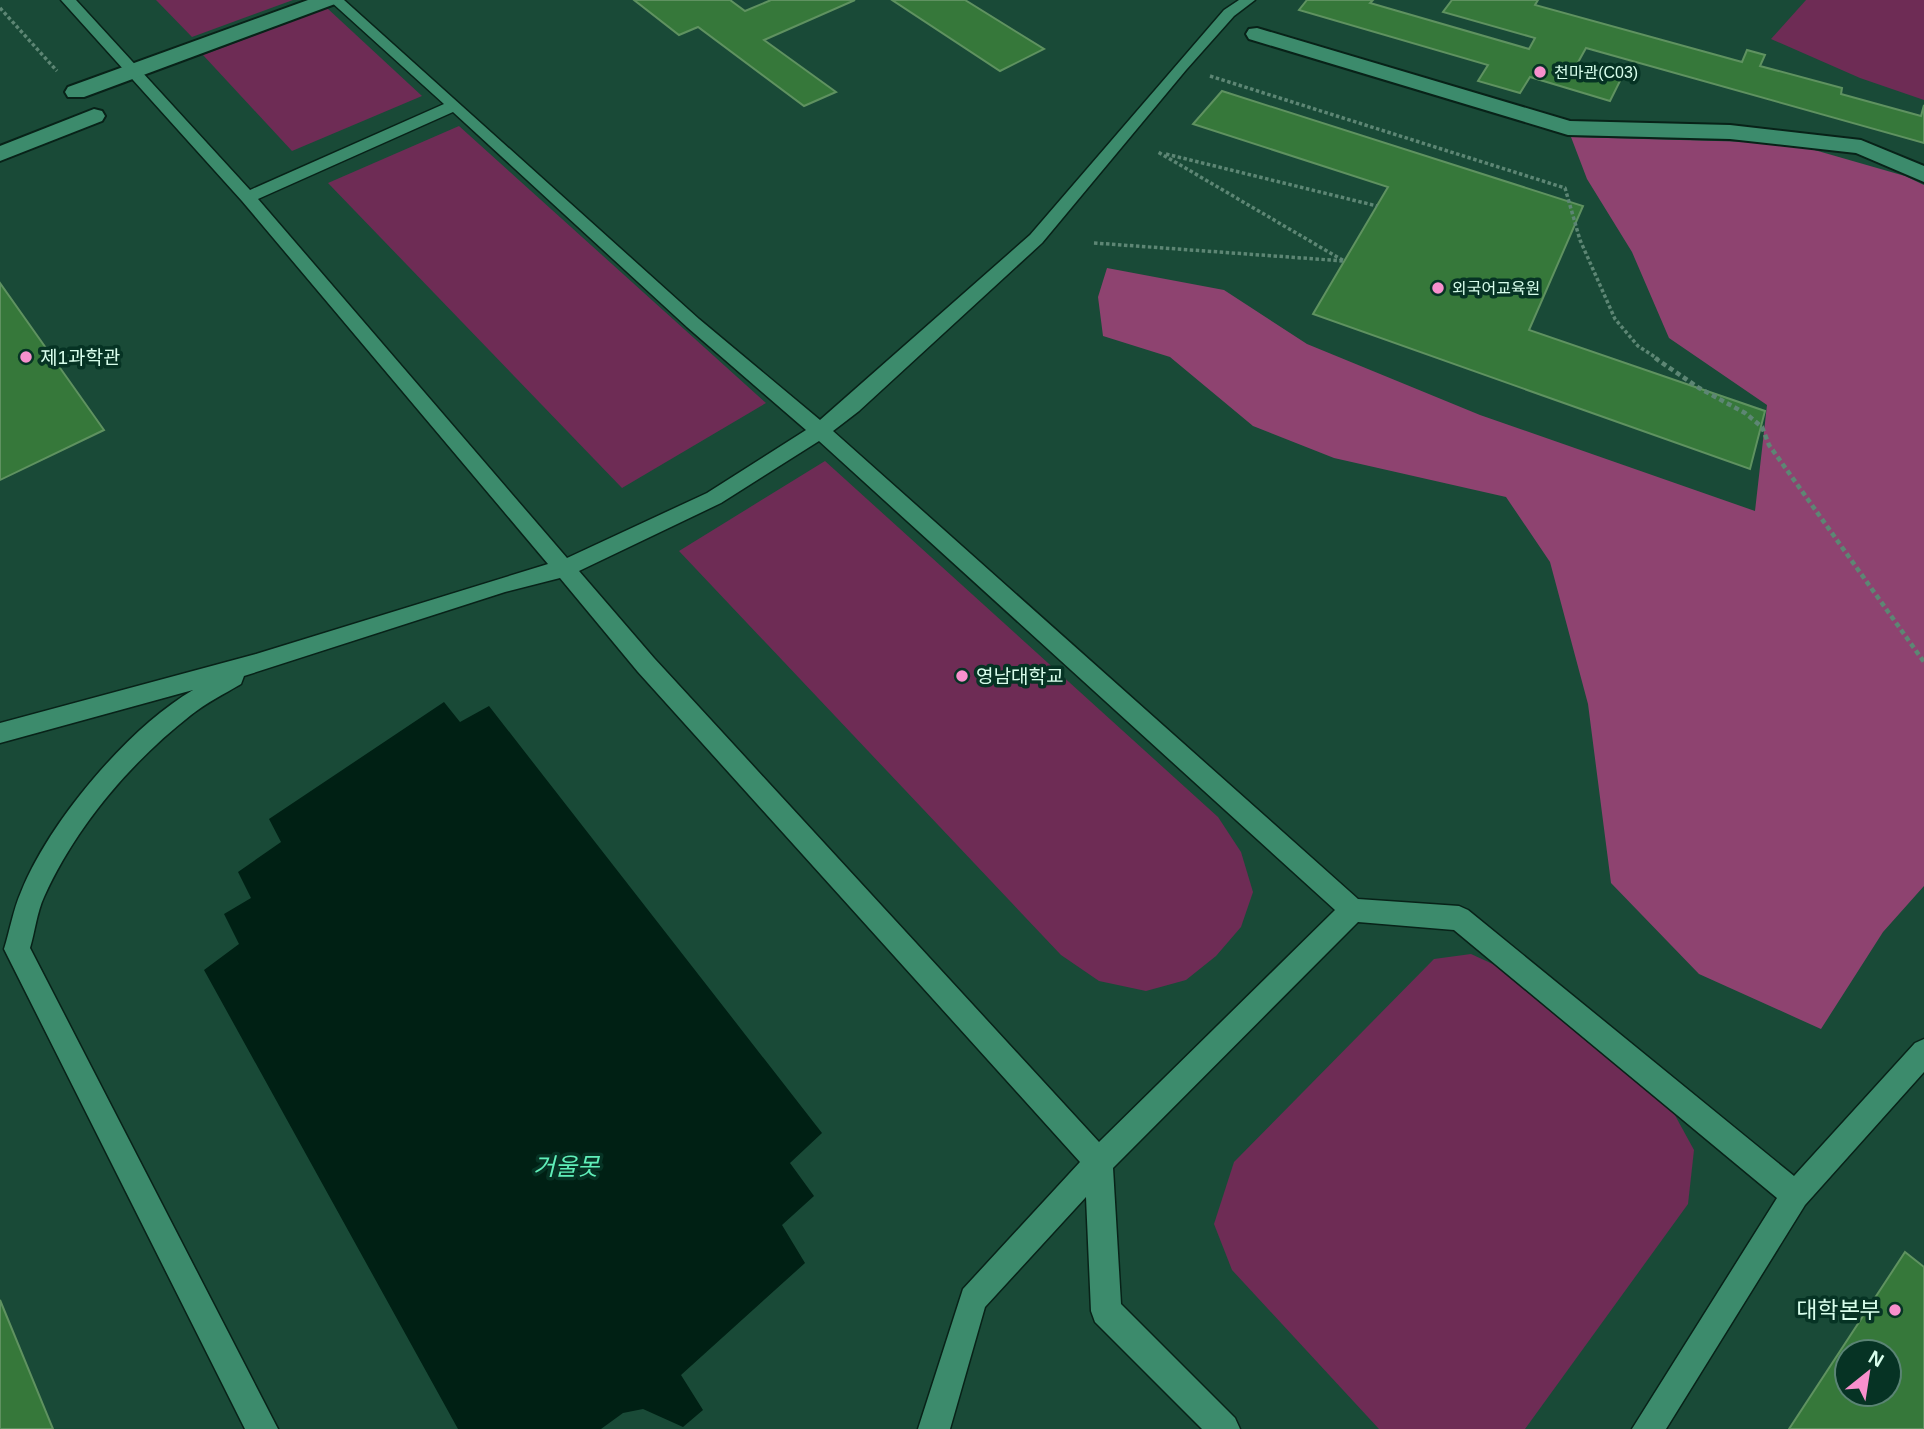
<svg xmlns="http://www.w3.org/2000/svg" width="1924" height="1429" font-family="Helvetica,'Noto Sans KR',sans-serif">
<rect width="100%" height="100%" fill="#133e2d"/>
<path fill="#194a37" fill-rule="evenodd" d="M0 0H1924V1429H0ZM1847 1352H1889V1394H1847Z"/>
<g fill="#6e2c55">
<path d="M156 0H293L192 37Z"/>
<path d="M1806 0H1924V100L1860 78 1771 39Z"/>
<path d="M327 8 422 96 292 151 203 55Z"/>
<path d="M459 126 766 403 622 488 328 183Z"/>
<path d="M825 461 1218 817 1241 852 1253 892 1241 927 1216 956 1186 980 1146 991 1099 981 1061 955 679 551Z"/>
<path d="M1471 954 1510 972 1671 1108 1694 1150 1688 1204 1525 1429H1379L1232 1270 1214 1224 1234 1162 1434 959Z"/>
</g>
<path fill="#8e4370" d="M1571 137 1790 143 1905 176 1924 185V886L1883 932 1821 1029 1699 974 1611 883 1588 704 1550 562 1506 497 1334 458 1253 426 1170 357 1103 336 1098 297 1107 268 1224 290 1307 344 1480 415 1755 511 1767 405 1669 338 1632 252 1587 179Z"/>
<path fill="#002014" d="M444 702 460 722 489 706 822 1133 790 1163 814 1196 782 1225 805 1263 681 1375 703 1410 683 1427 643 1409 623 1413 601 1429H458L204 970 239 944 224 914 251 898 238 872 281 842 269 819Z"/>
<g fill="#36783a" stroke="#5f9260" stroke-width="2" fill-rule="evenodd">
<path d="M634 0H730L745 11 771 0H855L764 40 836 92 804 106 698 27 679 35Z"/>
<path d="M892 0H965L1044 49 1000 71Z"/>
<path d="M1307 0H1373L1370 3 1529 49 1535 38 1443 12 1452 0H1538L1535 5 1742 62 1747 50 1765 55 1760 66 1842 88 1841 94 1921 116 1924 105V143L1586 48 1576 66 1621 79 1610 101 1530 77 1520 93 1478 81 1488 65 1299 10Z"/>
<path d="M1222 91 1583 206 1529 330 1765 411 1750 469 1313 314 1388 187 1193 124Z"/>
<path d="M0 283 104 430 0 480Z"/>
<path d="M1905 1252 1924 1267V1429H1789ZM1847 1352H1889V1394H1847Z"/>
<path d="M0 1300 53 1429H0Z"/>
</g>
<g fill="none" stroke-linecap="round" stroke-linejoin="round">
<defs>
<path id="service" d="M61 0H76L250 190 444 104 329 0H344L699 319 820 420 1030 235 1224 10 1239 0H1255L1234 16 1186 70 1042 243 859 411 833 431 1358 899 1459 906 1468 910 1794 1176 1915 1043 1924 1039V1072L1805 1205 1666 1429H1632L1777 1198 1454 930 1358 922 1113 1168 1121 1304 1235 1418 1240 1429H1202L1095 1322 1091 1311 1086 1197 985 1307 950 1429H918L963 1289 1080 1162 638 672 560 578 505 592 244 676 241 684C224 694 206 703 191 715 131 762 76 826 44 897 37 912 35 931 30 948L278 1429H245L4 949C10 930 13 910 21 892 49 822 128 728 193 690L0 743V723L256 654 548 564 242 201ZM453 112 687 327 806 430 707 493 567 558 258 199ZM819 441 1335 910 1099 1142 654 658 579 571 721 503Z"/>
<g id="pedestrian">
<path d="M308 0H338L335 4 84 97H68L65 92 68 87Z"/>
<path d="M1257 28 1570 121 1730 125 1861 140 1924 166V182L1856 153 1730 139 1568 135 1249 39 1246 34 1249 29Z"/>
<path d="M94 109 102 111 105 116 102 121 0 161V146Z"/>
</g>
</defs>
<use href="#service" stroke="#082218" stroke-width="3"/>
<use href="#pedestrian" stroke="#082218" stroke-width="4"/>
<g stroke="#5d8674" stroke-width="3.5" stroke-dasharray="3.5 2.5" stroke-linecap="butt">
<path d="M0 8 57 71"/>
<path d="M1210 76 1565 188 1580 240 1615 319 1638 346 1658 359"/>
<path d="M1166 154 1377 206"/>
<path d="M1094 243 1344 261 1158 152"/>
</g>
<path stroke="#5d8674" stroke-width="4.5" stroke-dasharray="5 3.5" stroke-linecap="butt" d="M1655 358 1699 388 1745 413 1762 427 1769 445 1924 662"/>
<use href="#service" fill="#3c8b6c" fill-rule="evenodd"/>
<use href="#pedestrian" fill="#3c8b6c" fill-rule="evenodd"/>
</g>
<g fill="#f890cd" stroke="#063324" stroke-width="2.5">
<circle cx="1540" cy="72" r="7"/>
<circle cx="1438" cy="288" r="7"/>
<circle cx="26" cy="357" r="7"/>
<circle cx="962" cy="676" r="7"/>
<circle cx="1895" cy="1310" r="7"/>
</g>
<g text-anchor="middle" stroke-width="7" stroke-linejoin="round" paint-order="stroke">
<g font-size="16" fill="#d8feec" stroke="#063324" text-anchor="start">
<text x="1554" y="78">천마관(C03)</text>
<text x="1452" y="294">외국어교육원</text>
</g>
<g font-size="19" fill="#d8feec" stroke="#063324" text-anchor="start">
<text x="40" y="364">제1과학관</text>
<text x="976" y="683">영남대학교</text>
</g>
<g font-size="23" fill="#d8feec" stroke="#063324" text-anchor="end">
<text x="1881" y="1318">대학본부</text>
</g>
<g font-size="24" font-style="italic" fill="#60efb9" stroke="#063324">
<text x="566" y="1175">거울못</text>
</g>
</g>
<g transform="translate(1868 1373) rotate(30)"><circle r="33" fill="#063324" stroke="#5a8474" stroke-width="2"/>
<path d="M0-5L12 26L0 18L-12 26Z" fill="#f890cd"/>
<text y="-10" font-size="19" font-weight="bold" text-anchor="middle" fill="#d8feec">N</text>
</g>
</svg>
